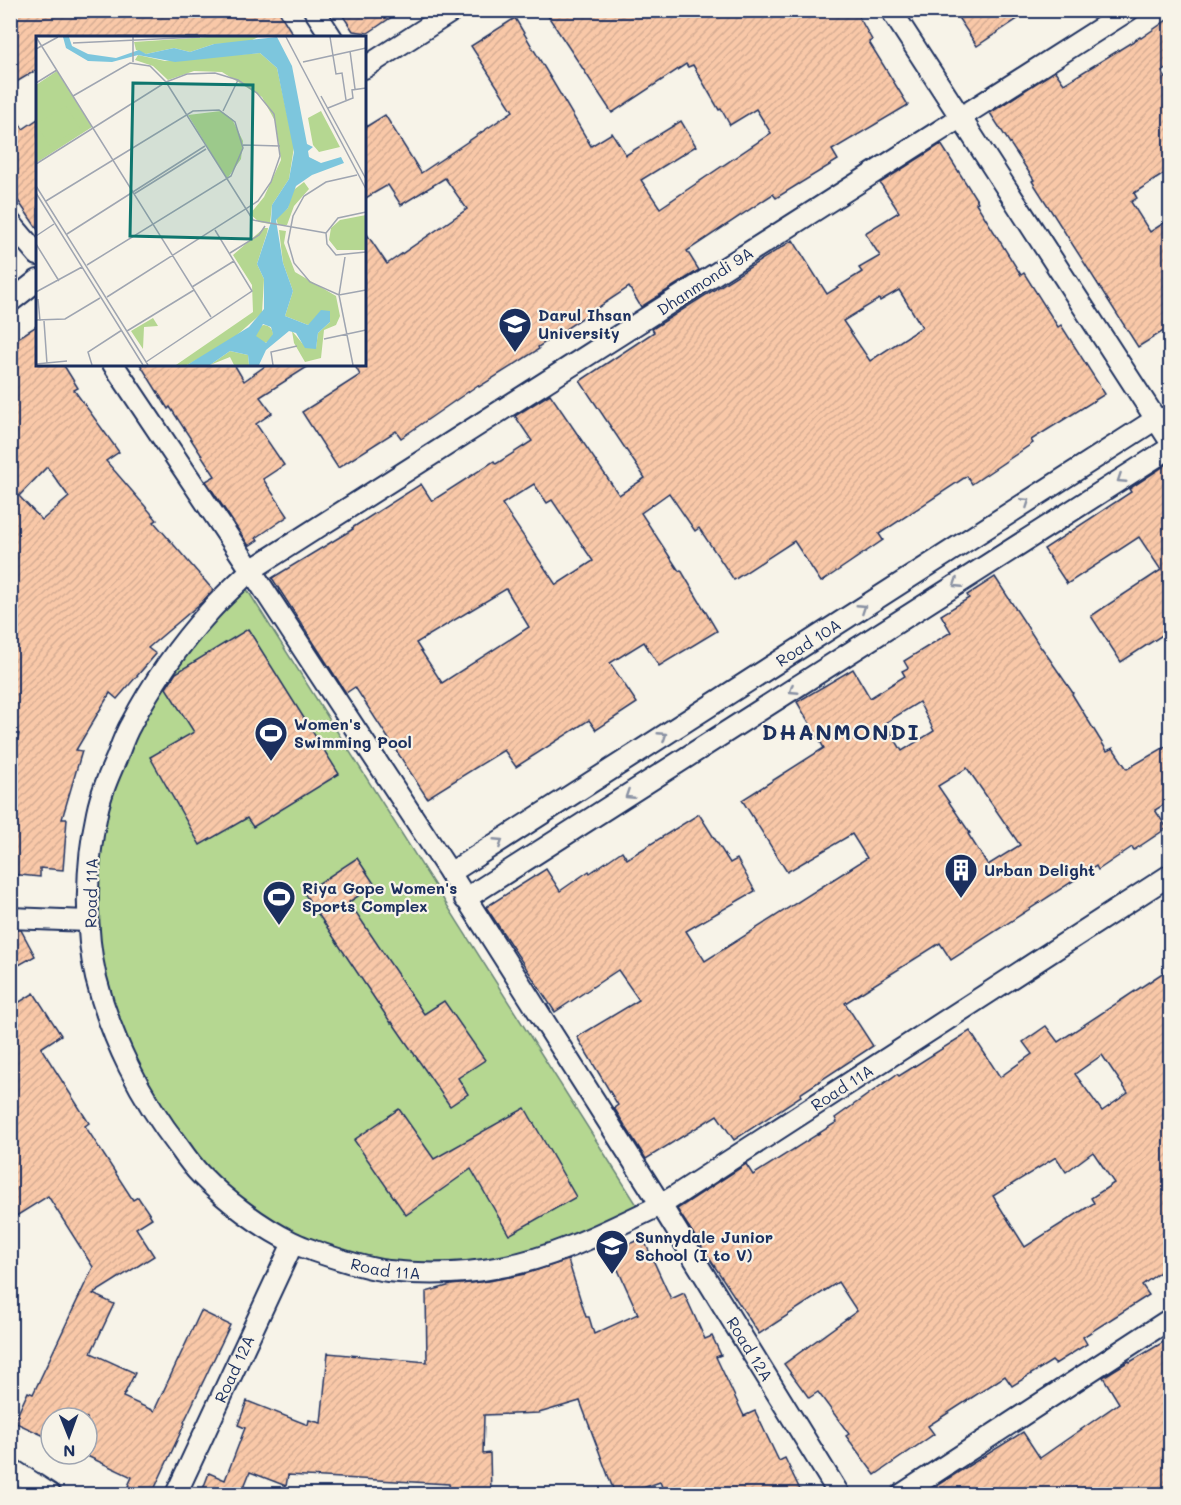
<svg xmlns="http://www.w3.org/2000/svg" width="1181" height="1505" font-family="Mali,sans-serif">
<defs>
<pattern id="building-hatch" width="6" height="6" patternUnits="userSpaceOnUse" patternTransform="scale(1.5)"><rect width="6" height="6" fill="#f9c8a8"/><path d="M-1 1l2-2M0 6l6-6M5 7l2-2" fill="none" stroke="#d5ac93"/></pattern>
</defs>
<rect width="100%" height="100%" fill="#f7f3e8"/>
<filter id="ink" filterUnits="userSpaceOnUse"><feTurbulence type="fractalNoise" baseFrequency=".0167" numOctaves="2"/><feDisplacementMap in="SourceGraphic" scale="12" xChannelSelector="R" yChannelSelector="G"/><feConvolveMatrix kernelMatrix="1 2 1 2 8 2 1 2 1" color-interpolation-filters="sRGB"/></filter>
<g filter="url(#ink)">
<path fill="#b5d791" stroke="#688378" stroke-width="1.5" d="M243 583 637 1205 595 1227 548 1246 508 1257 459 1262 399 1263 366 1257 316 1243 285 1229 234 1193 204 1168 181 1136 151 1088 107 1000 97 951V901L100 851 113 779 169 669Z"/>
<g fill="url(#building-hatch)" stroke="#1b2f5e" stroke-width="1.5" fill-rule="evenodd">
<path d="M10 10H278L295 38H38V69L10 86V35L17 30 10 20Z"/>
<path d="M339 10H402L368 33 353 31Z"/>
<path d="M544 10H855L872 40 869 42 908 105 832 150 838 160 776 198 773 194 687 251 699 270 641 307 629 287 538 347 539 349 479 387 478 385 401 438 396 431 338 468 302 412 360 375 354 364H364V230L387 264 467 209 445 178 401 205 388 185 364 199V128L385 115 421 173 513 111 471 46 515 18 591 146 612 133 626 155 681 121 696 146 641 180 660 208 771 133 756 109 730 125 721 109 719 110 693 65 688 67 686 64 612 113Z"/>
<path d="M953 10H1031L977 46Z"/>
<path d="M1170 18V66L1162 72 1170 85V170L1134 193 1137 198 1131 202 1150 232 1170 219V327L1138 347 1032 181 1034 180 990 113 1055 71 1064 84 1140 37 1141 38Z"/>
<path d="M10 109 23 129 38 119V230L10 189Z"/>
<path d="M941 144 978 202 976 203 1021 275 1024 273 1058 327 1061 325 1105 394 1031 440 1033 443 972 484 967 476 879 534 883 540 821 582 794 541 734 580 699 528 695 531 669 493 641 513 679 571 681 570 717 631 659 666 644 642 610 663 637 703 596 730 589 720 516 767 504 750 427 798 355 687 346 693 272 578 353 529 352 528 421 484 432 501 494 461 496 464 532 441 515 416 550 394 619 495 645 478 580 381 654 332 652 329 793 240 827 294 862 272 859 268 880 256 865 233 899 212 880 183ZM899 290 922 327 870 361 843 321 879 299 880 301ZM534 484 547 503 552 500 593 561 556 585 502 504ZM506 589 529 627 442 683 416 643Z"/>
<path d="M38 325V364H63L78 388 74 390 119 452 106 461 157 520 154 522 213 590 202 602 148 648 156 654 117 699 110 693 76 750 82 751 62 819H67L63 870 40 868V877L10 874V761L19 734 10 730V343ZM47 467 69 497 42 520 19 496Z"/>
<path d="M140 364H234L244 381 268 364H312L260 397 272 413 256 424 284 465 263 479 288 516 256 538 258 540 249 546 206 481 215 476 170 407 168 409Z"/>
<path d="M1170 462V630L1121 662 1091 616 1161 570 1139 537 1067 584 1044 549 1131 492 1129 489Z"/>
<path d="M995 577 1041 648H1042L1073 693 1072 694 1107 751 1113 748 1127 769 1170 744V801L1155 810 1167 828 1134 850 1132 847 1098 870 1096 866 951 960 940 943 845 1003 873 1046 800 1094 801 1096 734 1140 717 1115 646 1159 614 1108 618 1105 577 1037 639 1000 618 970 555 1012 486 907 546 869 560 891 589 871 590 873 622 851 627 859 699 814 730 863 737 859 755 891 686 931 705 961 867 858 852 834 787 872 742 800 824 748 797 702 853 669 870 698 905 676 902 671 908 668 904 661 951 632 941 615 969 598 967 595ZM919 702 934 731 902 751 885 723ZM967 768 1020 845 988 865 968 834 970 833 938 786Z"/>
<path d="M248 629 339 774 253 827 247 818 200 845 150 757 194 732 166 688 176 673Z"/>
<path d="M357 858 375 885 349 902 424 1014 444 1001 485 1060 458 1078 468 1094 450 1106 392 1022 391 1023 304 893Z"/>
<path d="M10 930H21L35 956 10 970Z"/>
<path d="M1170 968V1265L1142 1285 1149 1295 1083 1337 1087 1344 1055 1364 1052 1361 1012 1386 1005 1376 928 1426 934 1434 875 1475 846 1436 849 1434 818 1392 809 1398 784 1364 857 1311 838 1282 759 1334 677 1209 746 1164 753 1175 837 1122 835 1118 897 1074 899 1076 970 1031 1000 1077 1032 1054 1023 1042 1046 1026 1058 1042ZM1102 1055 1128 1093 1102 1111 1075 1074ZM1093 1152 1114 1183 1091 1198 1094 1203 1025 1247 993 1196 1056 1157 1066 1172Z"/>
<path d="M34 993 61 1035 41 1048 89 1123 85 1126 133 1200 138 1197 152 1218 136 1228 154 1256 93 1294 114 1304 91 1353 135 1373 123 1397 154 1411 201 1311 230 1325 184 1422 185 1423 152 1494H145L128 1486 132 1477 87 1456V1418H51V1439L14 1422 28 1392 33 1394 93 1267 48 1196 10 1220V1144L17 1140 10 1129V1008Z"/>
<path d="M525 1108 576 1197 509 1235 471 1169 406 1215 354 1140 399 1109 434 1159Z"/>
<path d="M643 1238 671 1299 684 1293 705 1339 712 1336 721 1355 716 1357 744 1416 755 1411 779 1461 785 1458 802 1494H665L660 1482 626 1494H615L580 1401 539 1413 484 1415 483 1454 490 1453 491 1494H450L449 1484 288 1475 286 1486 250 1472 244 1487 260 1493V1494H201L209 1473 225 1480 245 1428 238 1425 247 1401 308 1425 309 1420 321 1423 328 1353 427 1362 426 1292 451 1285 489 1281 525 1274 568 1260 586 1317H589L594 1334 638 1314 610 1252Z"/>
<path d="M1170 1338V1494H923L1023 1432 1040 1458 1119 1403 1103 1377 1129 1361 1130 1362Z"/>
</g>
<g fill="none" stroke-linecap="round" stroke-linejoin="round">
<defs>
<g id="street">
<path d="M314 10 332 38"/>
<path d="M891 10 1170 441"/>
<path id="s1" d="M1129 10 251 570C237 584 222 597 209 612 179 645 152 684 131 724 125 734 121 746 117 757 109 775 101 793 97 813 86 863 84 927 96 978 111 1039 141 1098 179 1147 186 1157 193 1167 201 1175 225 1200 261 1227 292 1242 299 1246 307 1248 314 1251 337 1259 364 1268 388 1271 425 1275 465 1274 501 1267 558 1257 610 1229 661 1205L1170 875"/>
<path d="M364 68 454 10"/>
<path d="M10 222 38 255"/>
<path d="M10 302 38 280"/>
<path id="s2" d="M113 364 251 570 450 873 661 1205 839 1494"/>
<path id="s3" d="M450 873 1156 419 1170 417"/>
<path d="M465 899 1170 448"/>
<path d="M10 918 88 921"/>
<path d="M10 1468 50 1494"/>
<path id="s4" d="M176 1494 293 1243"/>
<path d="M902 1494 1170 1319"/>
</g>
</defs>
<use href="#street" stroke="#1b2f5e" stroke-width="24"/>
<use href="#street" stroke="#f7f3e8" stroke-width="20"/>
</g>
<defs><path id="oneway-chevron" d="M-2-3.5L2.5 0L-2 3.5" fill="none" stroke-width="1.6" stroke-linecap="round" stroke-linejoin="round" transform="scale(1.5)"/></defs>
<g stroke="#8991a3">
<use href="#oneway-chevron" transform="translate(1121 479) rotate(147)"/>
<use href="#oneway-chevron" transform="translate(1026 502) rotate(-33)"/>
<use href="#oneway-chevron" transform="translate(957 584) rotate(147)"/>
<use href="#oneway-chevron" transform="translate(862 608) rotate(-33)"/>
<use href="#oneway-chevron" transform="translate(793 690) rotate(147)"/>
<use href="#oneway-chevron" transform="translate(663 736) rotate(-33)"/>
<use href="#oneway-chevron" transform="translate(629 795) rotate(147)"/>
<use href="#oneway-chevron" transform="translate(499 842) rotate(-33)"/>
</g>
</g>
<defs>
<symbol id="university-pin" viewBox="-11 -11 22 30"><path d="M0 17L-7.5 6A9.5 9.5 0 1 1 7.5 6Z" fill="#1b2f5e" stroke="#f7f3e8"/><path d="M0-5L7-2L0 1L-7-2ZM-4 1L0 2.5L4 1V4Q0 6-4 4Z" fill="#fff"/></symbol>
<symbol id="stadium-pin" viewBox="-11 -11 22 30"><path d="M0 17L-7.5 6A9.5 9.5 0 1 1 7.5 6Z" fill="#1b2f5e" stroke="#f7f3e8"/><path d="M0-5a6.5 5 0 1 0 0 10a6.5 5 0 1 0 0-10ZM-3.5-1.8h7v3.6h-7Z" fill="#fff"/></symbol>
<symbol id="building-pin" viewBox="-11 -11 22 30"><path d="M0 17L-7.5 6A9.5 9.5 0 1 1 7.5 6Z" fill="#1b2f5e" stroke="#f7f3e8"/><path d="M-4-6H4V6H1V3H-1V6H-4ZM-2.5-4.3h1.7v1.8h-1.7ZM.8-4.3h1.7v1.8H.8ZM-2.5-1h1.7V.8h-1.7ZM.8-1h1.7V.8H.8Z" fill="#fff"/></symbol>
<symbol id="school-pin" viewBox="-11 -11 22 30"><path d="M0 17L-7.5 6A9.5 9.5 0 1 1 7.5 6Z" fill="#1b2f5e" stroke="#f7f3e8"/><path d="M0-5L7-2L0 1L-7-2ZM-4 1L0 2.5L4 1V4Q0 6-4 4Z" fill="#fff"/></symbol>
</defs>
<g fill-rule="evenodd">
<use href="#university-pin" x="496" y="305" width="38" height="52"/>
<use href="#stadium-pin" x="252" y="714" width="38" height="52"/>
<use href="#building-pin" x="942" y="851" width="38" height="52"/>
<use href="#stadium-pin" x="260" y="878" width="38" height="52"/>
<use href="#school-pin" x="593" y="1227" width="38" height="52"/>
</g>
<g text-anchor="middle" stroke-width="4.5" stroke-linejoin="round" paint-order="stroke">
<g font-size="16" fill="#1b2f5e" stroke="#f7f3e8">
<text transform="translate(705 281) rotate(-33)" y="6">Dhanmondi 9A</text>
<text dy="6" stroke="none"><textPath href="#s3" startOffset="426">Road 10A</textPath></text>
<text transform="translate(91 893) rotate(-89)" y="6">Road 11A</text>
<text dy="6" stroke="none"><textPath href="#s1" startOffset="2440">Road 11A</textPath></text>
<text dy="6" stroke="none"><textPath href="#s1" startOffset="1936">Road 11A</textPath></text>
<text dy="6" stroke="none"><textPath href="#s2" startOffset="1173">Road 12A</textPath></text>
<text dy="6" stroke="none"><textPath href="#s4" startOffset="138">Road 12A</textPath></text>
</g>
<g font-size="16" font-weight="bold" fill="#1b2f5e" stroke="#f7f3e8" text-anchor="start">
<text x="538" y="321">Darul Ihsan<tspan x="538" dy="18">University</tspan></text>
<text x="294" y="730">Women's<tspan x="294" dy="18">Swimming Pool</tspan></text>
<text x="984" y="876">Urban Delight</text>
<text x="302" y="894">Riya Gope Women's<tspan x="302" dy="18">Sports Complex</tspan></text>
<text x="635" y="1243">Sunnydale Junior<tspan x="635" dy="18">School (I to V)</tspan></text>
</g>
<g font-size="22" font-weight="bold" letter-spacing="1.5" fill="#1b2f5e" stroke="#f7f3e8">
<text x="841" y="740">DHANMONDI</text>
</g>
</g>
<g transform="translate(36 36)">
<rect width="330" height="330" fill="#f7f3e8"/>
<path d="M171 1H222L211 7 178 8 154 16 138 12 110 18 100 14 98 6ZM224 17 241 32 258 111 253 143 236 169 234 188 223 186 214 178 228 161 245 124 239 85 226 61 186 36 158 35 132 44 117 30 99 24 102 19 129 25ZM21 35 56 91 0 127V49ZM285 75 304 111 283 116 277 109 272 82ZM268 146 273 153 258 170 251 189H242L240 182 252 172 255 156ZM228 192H232L231 197 221 228 228 243 226 277 193 306 151 329H140L217 276 216 249 197 219ZM243 194 250 195 248 207 259 236 300 260 304 280 300 289 288 294 285 322 269 326 258 307 256 295 266 307 280 312 282 297 294 286V275L272 289 249 280 257 255 247 227ZM117 282 122 290 108 291 107 313 95 295ZM219 298a9 9 0 1 1 18 0a9 9 0 1 1-18 0ZM194 315 212 319 213 329H198L194 321 174 329Z" fill="#b5d791"/>
<path d="M30 70 44 92 14 110 0 88ZM185 75 196 83 207 105 205 123 191 143 152 79ZM330 179V214H301L293 204 295 192 304 184Z" fill="#b5d791"/>
<path d="M27 1H33L36 10 52 18 80 22 103 14 110 18 138 12 154 16 178 8 241 1 256 30 271 108 277 111 272 115 273 121 285 127 305 121 308 127 276 139 260 150 252 172 240 184 247 227 257 255 249 280 272 289 285 274 294 275V286L282 297 280 313 269 312 260 297 253 295 230 314 223 329H213L212 319 194 315 174 329H151L213 291 228 273V243L221 228 235 186 236 169 253 143 258 116 241 32 224 17 139 26 102 19 76 26 52 25 30 12ZM227 288 235 291 237 298 230 307 220 300Z" fill="#7dc6dd" fill-rule="evenodd"/>
<path fill="none" stroke="#9fa5b1" stroke-width="1.5" d="M0 1 175 281M250 1 330 153M294 1 300 38 306 37 310 64M37 7 164 1M0 13 22 1M314 15 319 53M97 26V1M267 26 330 12M130 46 217 184 290 197M0 47 21 34M37 60 94 27 114 30 130 46M285 60 330 143M292 72 317 62 316 54 330 52M187 75 202 44M207 109 244 110M0 128 130 46 151 38 179 37 202 44 221 57 238 78 244 120 235 146 222 165 71 261M321 139 290 146 268 160 257 180 252 206 258 227 274 246 303 259 330 254M0 150 112 329M0 157 107 329M98 158 170 113M10 165 157 75 183 74 199 86 207 112 195 140 51 229M330 176 302 182 290 197 291 208 300 219 330 216M31 198 169 110M0 200 18 188M0 208 23 245M194 217 223 199 229 190M309 221 303 259 317 329M156 251 198 225M0 256 46 231M2 263 4 285M0 284 29 283 64 262M8 285 11 328M91 295 158 254M288 303 330 294M110 326 216 255 179 194M0 328 31 325M56 329 52 316 86 294M237 329 235 316 261 310"/>
<path fill="#0f766e" fill-opacity="0.15" stroke="#0f766e" stroke-width="3" d="M97 47 217 49 215 203 94 200Z"/>
<rect width="330" height="330" fill="none" stroke="#1b2f5e" stroke-width="3"/>
</g>
<rect width="1181" height="1505" fill="none" stroke="#f7f3e8" stroke-width="36"/>
<rect x="18" y="18" width="1145" height="1469" fill="none" stroke="#1b2f5e" stroke-width="2" filter="url(#ink)"/>
<g transform="translate(69 1436) rotate(179)"><circle r="28" fill="#f7f3e8" stroke="#9fa5b1" stroke-width="1.5"/>
<path d="M0-4.5L10 22L0 15L-10 22Z" fill="#1b2f5e"/>
<text y="-9" font-size="16" font-weight="bold" text-anchor="middle" fill="#1b2f5e">N</text>
</g>
</svg>
